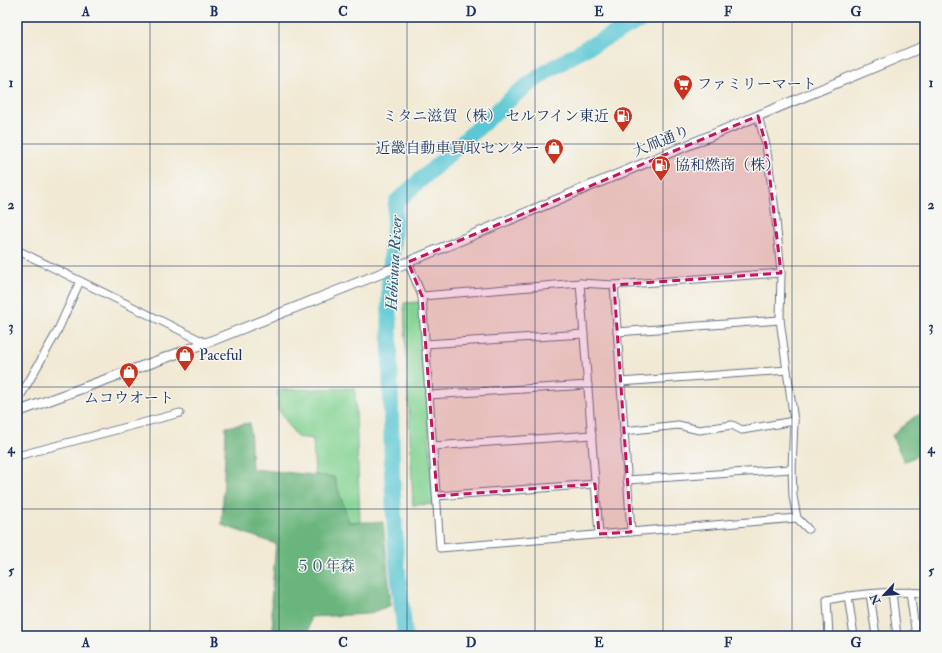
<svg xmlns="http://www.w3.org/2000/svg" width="942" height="653" font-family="'IM FELL Double Pica','Noto Serif JP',serif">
<rect width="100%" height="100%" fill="#f6f6f2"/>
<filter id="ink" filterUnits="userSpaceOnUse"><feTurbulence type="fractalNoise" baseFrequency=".025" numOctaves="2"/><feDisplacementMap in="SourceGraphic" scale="8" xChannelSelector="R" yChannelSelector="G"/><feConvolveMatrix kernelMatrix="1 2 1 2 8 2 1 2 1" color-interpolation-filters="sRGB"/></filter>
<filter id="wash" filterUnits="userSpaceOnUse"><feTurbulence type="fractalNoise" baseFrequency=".012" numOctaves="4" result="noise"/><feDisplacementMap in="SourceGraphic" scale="16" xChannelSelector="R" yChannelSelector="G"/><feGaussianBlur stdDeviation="0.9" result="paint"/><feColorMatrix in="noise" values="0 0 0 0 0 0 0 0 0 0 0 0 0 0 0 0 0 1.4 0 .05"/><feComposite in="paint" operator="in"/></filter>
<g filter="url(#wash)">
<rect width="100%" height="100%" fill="#f1e9d3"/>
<g fill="#84d393" stroke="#508178">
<path d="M420 302 434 504 413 505 404 303Z"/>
<path d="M355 388 360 522H349L334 477 315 475 313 439 297 437 278 409V390Z"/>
</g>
<g fill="#6bb57d" stroke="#43726e">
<path d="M925 412V452L904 462 892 435 914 417Z"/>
<path d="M250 423 252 469 334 477 349 522H383L391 605 368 614 310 617 308 636H274L271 601 276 544 222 525 226 427Z"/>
</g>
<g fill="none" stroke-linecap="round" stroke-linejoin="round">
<path stroke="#5bc7d4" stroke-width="16" d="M405 636 396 555 392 474 389 287 396 202 517 93 546 72 586 48 647 17"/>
</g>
</g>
<g filter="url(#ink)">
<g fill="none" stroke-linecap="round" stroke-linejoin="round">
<defs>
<g id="minor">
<path d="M758 116 766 145 775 210 781 273 780 320 794 421 792 469 793 496 797 518"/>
<path d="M17 250 206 343"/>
<path d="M408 262 422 296 440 548 797 518 808 529"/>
<path d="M580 283 599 534"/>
<path d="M614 285 631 532"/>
<path d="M422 296 580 283 614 285 781 273"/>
<path d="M617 332 780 320"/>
<path d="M425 344 584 334"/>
<path d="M620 382 787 370"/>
<path d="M429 395 588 385"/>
<path d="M17 402 57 332 80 281"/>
<path d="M624 431 678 425 699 430 732 425 742 430 794 421"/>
<path d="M433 446 592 435"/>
<path d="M17 456 180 413"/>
<path d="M627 480 792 469"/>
<path d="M437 496 595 484"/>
<path d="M892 592 897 636"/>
<path d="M910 592 916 636"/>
<path d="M870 594 876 636"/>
<path d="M848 596 854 636"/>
<path d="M829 636 827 600C860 593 892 591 925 593"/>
</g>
<path id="tertiary" d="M17 412 206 343 382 273 925 46"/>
</defs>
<use href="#minor" stroke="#667087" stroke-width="9"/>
<use href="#tertiary" stroke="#667087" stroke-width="11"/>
<use href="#minor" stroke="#fff" stroke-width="7"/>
<use href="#tertiary" stroke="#fff" stroke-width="9"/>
</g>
</g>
<path fill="#c2185b" fill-opacity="0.2" stroke="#c2185b" stroke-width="3" stroke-dasharray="8 5" stroke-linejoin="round" d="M758 116 766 145 781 273 614 285 631 532 599 534 595 484 437 496 422 296 408 262Z"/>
<path fill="none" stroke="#1b2f5e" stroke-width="1" stroke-opacity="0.55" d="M150 17V636M279 17V636M407 17V636M535 17V636M663 17V636M792 17V636M17 144H925M17 266H925M17 387H925M17 509H925"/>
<defs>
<symbol id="supermarket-pin" viewBox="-11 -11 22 30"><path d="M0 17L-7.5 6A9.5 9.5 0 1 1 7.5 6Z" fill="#c8321e" stroke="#f6f6f2"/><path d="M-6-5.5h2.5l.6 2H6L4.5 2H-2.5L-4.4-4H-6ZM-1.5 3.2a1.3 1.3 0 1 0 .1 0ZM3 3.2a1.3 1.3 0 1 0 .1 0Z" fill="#fff"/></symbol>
<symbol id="fuel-pin" viewBox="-11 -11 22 30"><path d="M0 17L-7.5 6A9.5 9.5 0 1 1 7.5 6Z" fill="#c8321e" stroke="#f6f6f2"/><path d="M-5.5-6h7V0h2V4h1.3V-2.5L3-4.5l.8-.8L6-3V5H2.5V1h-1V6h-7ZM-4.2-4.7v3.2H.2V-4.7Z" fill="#fff"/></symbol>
<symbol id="shop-pin" viewBox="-11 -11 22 30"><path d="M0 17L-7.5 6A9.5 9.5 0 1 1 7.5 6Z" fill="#c8321e" stroke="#f6f6f2"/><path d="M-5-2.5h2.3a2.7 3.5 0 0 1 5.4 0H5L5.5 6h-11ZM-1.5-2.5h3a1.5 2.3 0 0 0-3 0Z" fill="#fff"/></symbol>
</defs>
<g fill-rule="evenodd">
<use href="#supermarket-pin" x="672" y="73" width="22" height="30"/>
<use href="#fuel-pin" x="612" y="105" width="22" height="30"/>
<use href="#shop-pin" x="543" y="137" width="22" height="30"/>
<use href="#fuel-pin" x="650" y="154" width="22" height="30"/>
<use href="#shop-pin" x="174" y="344" width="22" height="30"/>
<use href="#shop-pin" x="118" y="361" width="22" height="30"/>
</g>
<g text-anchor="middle" stroke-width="3" stroke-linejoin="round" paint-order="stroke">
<g font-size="15" fill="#1b2f5e" stroke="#f6f6f2" text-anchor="start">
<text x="697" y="89">ファミリーマート</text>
<text x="609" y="121" text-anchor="end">ミタニ滋賀（株） セルフイン東近</text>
<text x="540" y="153" text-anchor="end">近畿自動車買取センター</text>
<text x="675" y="170">協和燃商（株）</text>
<text x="199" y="360">Paceful</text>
<text x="129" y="403" text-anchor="middle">ムコウオート</text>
</g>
<g font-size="15" fill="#1b2f5e" stroke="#f6f6f2">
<text transform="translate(661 141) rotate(-22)" y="5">大凧通り</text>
</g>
<g font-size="15" fill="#35586b" stroke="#f6f6f2">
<text x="325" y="571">５０年森</text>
</g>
<g font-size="16" font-style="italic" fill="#2b557c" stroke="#f6f6f2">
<text transform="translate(393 263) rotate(-87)" y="6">Hebisuna River</text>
</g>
</g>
<rect width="942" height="653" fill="none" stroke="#f6f6f2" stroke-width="44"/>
<g transform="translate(884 595) rotate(244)" stroke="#f6f6f2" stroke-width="3" paint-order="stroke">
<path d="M0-3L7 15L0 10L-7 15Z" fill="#1b2f5e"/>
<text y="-6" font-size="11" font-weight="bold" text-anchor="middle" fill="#1b2f5e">N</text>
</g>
<rect x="22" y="22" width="898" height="609" fill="none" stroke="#1b2f5e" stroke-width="1.5"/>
<g font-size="13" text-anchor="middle" font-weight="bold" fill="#1b2f5e">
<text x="86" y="16">A</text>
<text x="214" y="16">B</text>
<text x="343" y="16">C</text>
<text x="471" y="16">D</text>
<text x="599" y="16">E</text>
<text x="728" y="16">F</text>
<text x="856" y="16">G</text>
<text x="11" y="87">1</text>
<text x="931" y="87">1</text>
<text x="11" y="209">2</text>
<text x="931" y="209">2</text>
<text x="11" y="331">3</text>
<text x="931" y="331">3</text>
<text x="11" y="453">4</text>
<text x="931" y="453">4</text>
<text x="11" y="575">5</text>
<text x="931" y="575">5</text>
<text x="86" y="647">A</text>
<text x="214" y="647">B</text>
<text x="343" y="647">C</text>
<text x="471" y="647">D</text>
<text x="599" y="647">E</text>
<text x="728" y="647">F</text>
<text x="856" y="647">G</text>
</g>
</svg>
